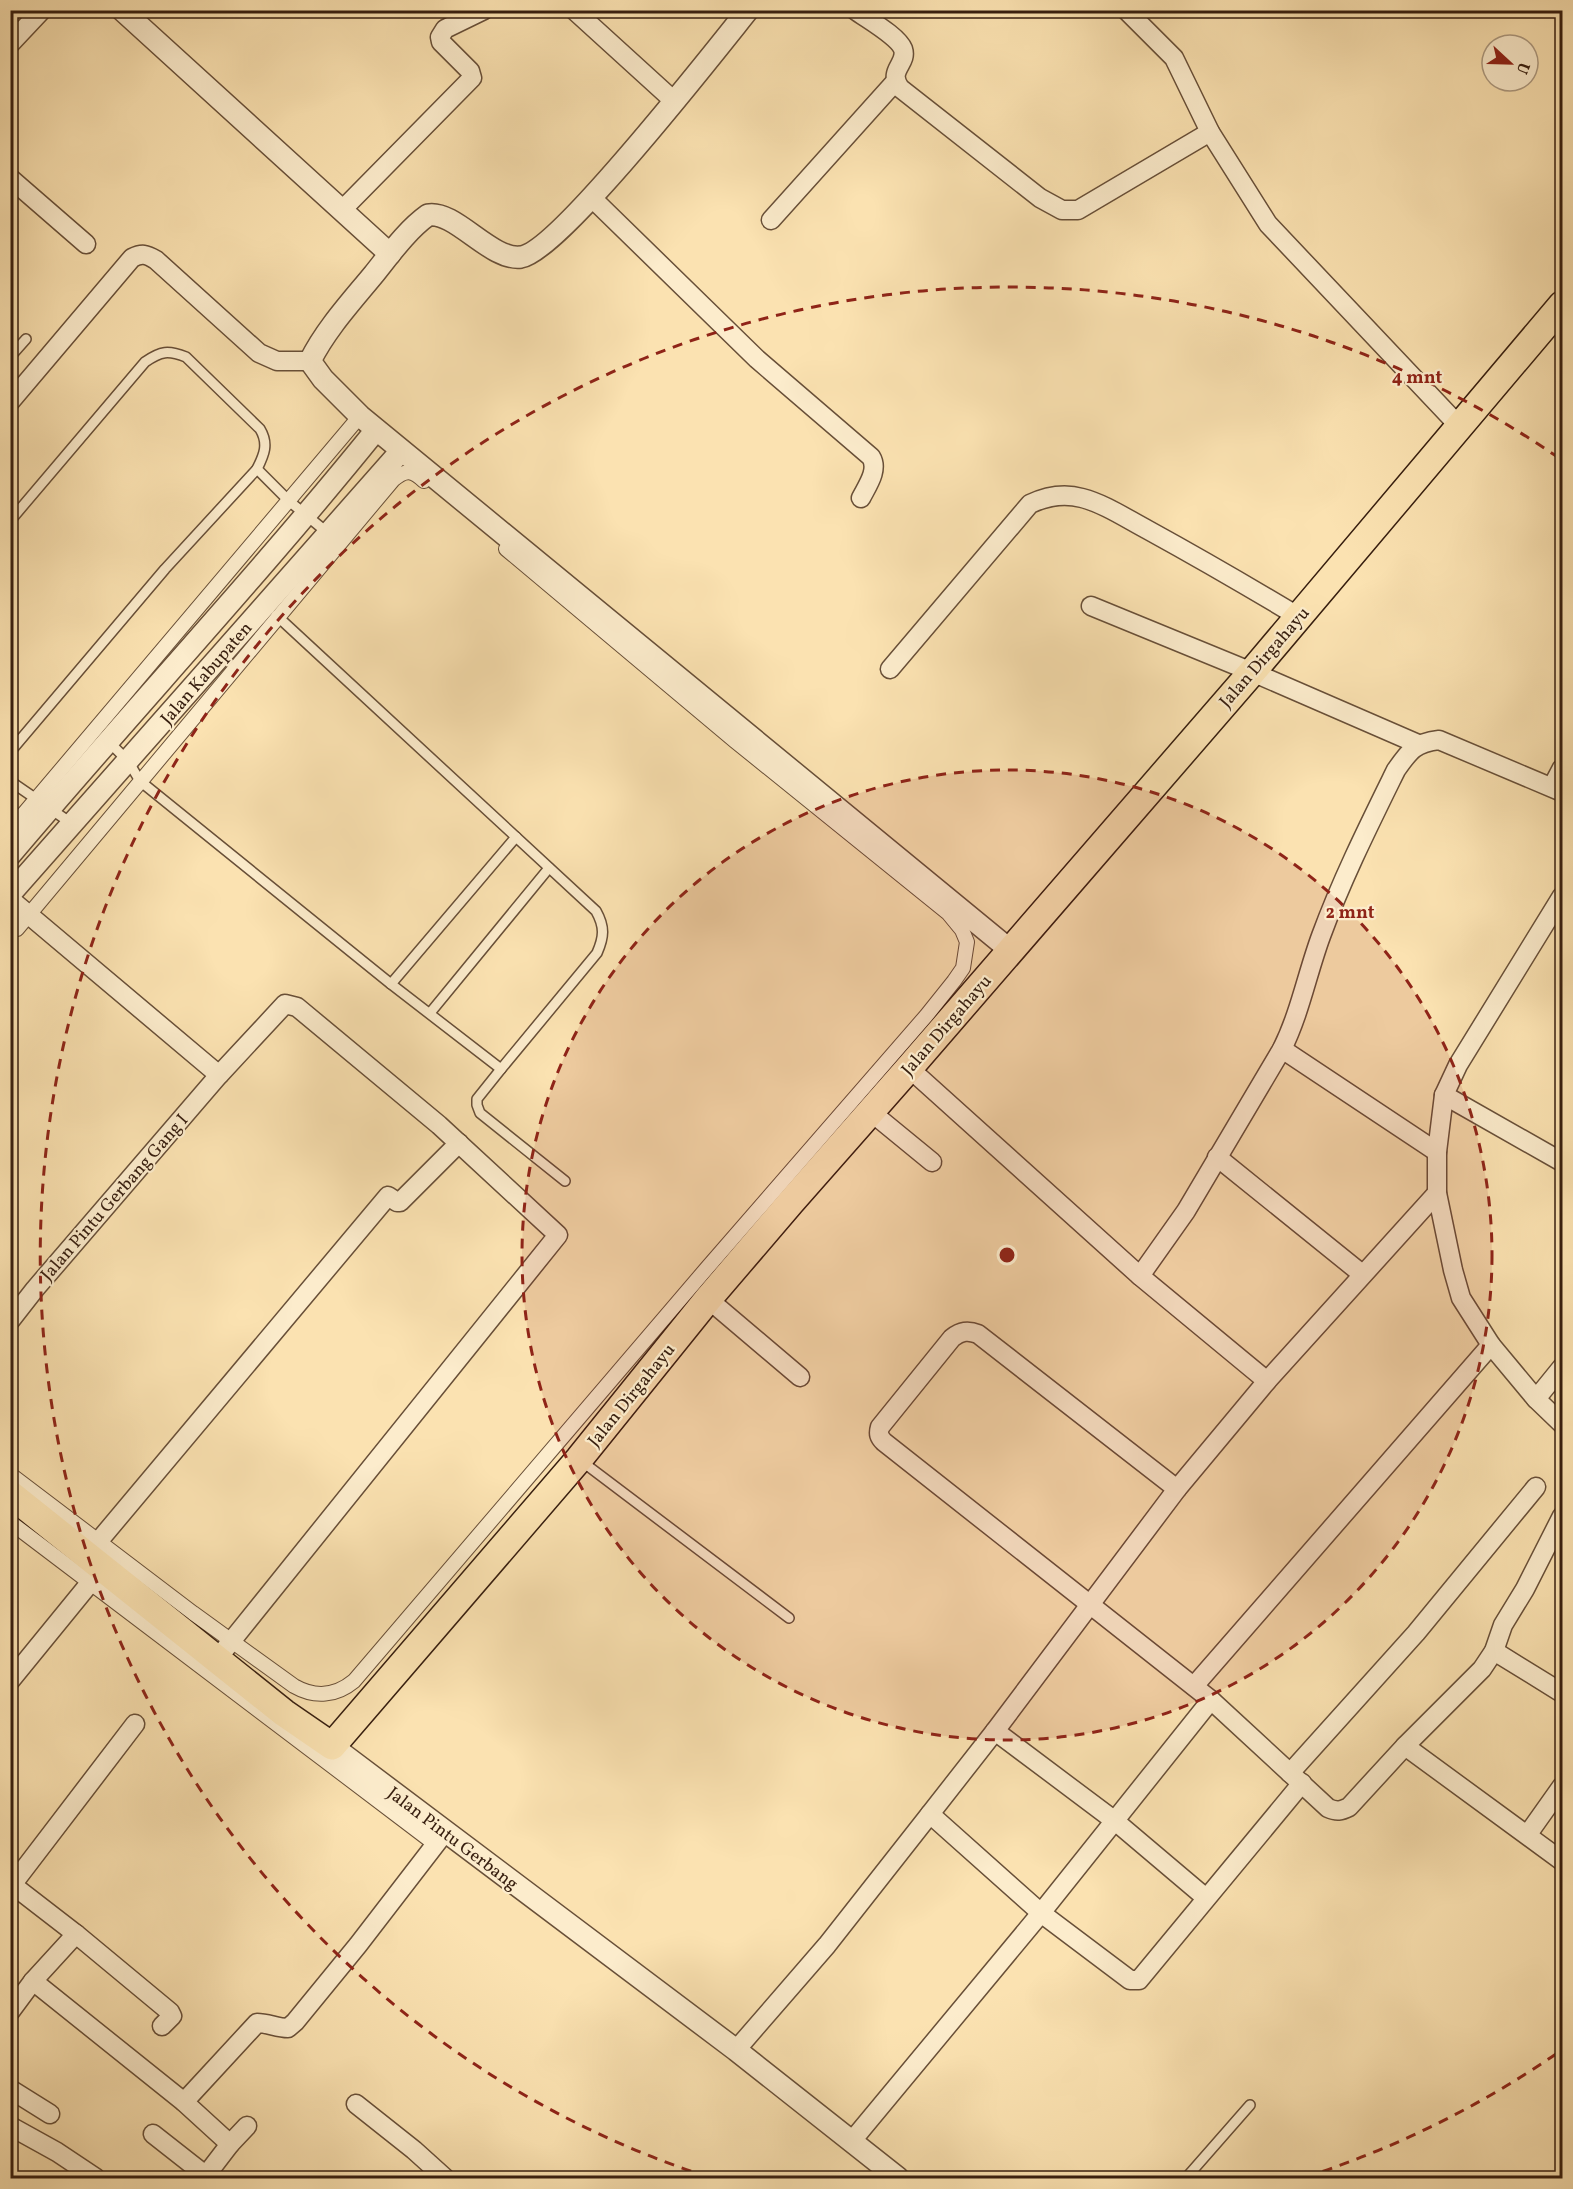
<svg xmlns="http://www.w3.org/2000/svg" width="1573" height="2189" font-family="Vollkorn,serif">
<rect width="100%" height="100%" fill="#fbe2b1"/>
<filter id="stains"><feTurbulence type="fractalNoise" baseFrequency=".00333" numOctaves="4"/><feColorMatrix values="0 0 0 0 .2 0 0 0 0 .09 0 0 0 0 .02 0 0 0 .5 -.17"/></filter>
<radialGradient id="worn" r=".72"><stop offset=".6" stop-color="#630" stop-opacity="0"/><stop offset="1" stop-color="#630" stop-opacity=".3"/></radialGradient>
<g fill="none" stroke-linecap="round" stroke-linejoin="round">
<defs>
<g id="service">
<path d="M10 357 26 339"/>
<path d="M10 521 145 362C161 351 168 350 186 357L260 429C269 444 264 455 257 469"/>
<path d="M109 742 128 761 140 781 391 984 501 1069 597 953C604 937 605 927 596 911L276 615"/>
<path d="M10 752 165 569 257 469 289 501 329 534"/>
<path d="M10 781 71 823"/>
<path d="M391 984 516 837"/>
<path d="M430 1013 549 868"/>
<path d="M501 1069 477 1099V1105L480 1113 565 1181"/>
<path d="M580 1460 789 1618"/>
<path d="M1186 2178 1250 2105"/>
</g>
<g id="pedestrian">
<path d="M10 830 360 416"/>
<path d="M10 924 17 929 393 480C406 469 412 470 424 481"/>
<path d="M10 1474 193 1613 294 1686C315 1698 336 1696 354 1681L707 1268 926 1016 954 981 963 968 967 942 962 930 948 913 735 741 506 549"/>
<path d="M10 1522 435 1844"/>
</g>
<g id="minor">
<path d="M574 10 674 101"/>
<path d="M855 10C867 19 898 36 903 49 908 64 887 70 900 88L1040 198 1062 210H1078L1210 132"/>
<path d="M1126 10 1174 58 1210 132 1268 224 1460 427"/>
<path d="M10 44 42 10"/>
<path d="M10 178 86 244"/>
<path d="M591 197 757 359 871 457C879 470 867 486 861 498"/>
<path d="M342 210 472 78 470 71 441 42 440 37 445 29 484 10"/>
<path d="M771 220 895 82"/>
<path d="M10 402 132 258C142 253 146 254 156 260L259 353 277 361H310"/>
<path d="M1091 606 1252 672 1418 744"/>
<path d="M890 669 1030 504C1047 496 1064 493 1082 498 1105 504 1127 519 1148 530 1199 558 1249 587 1299 617"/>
<path d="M1552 787 1562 768"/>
<path d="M10 899 219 1075"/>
<path d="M1282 1049 1437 1152"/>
<path d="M909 1068 1140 1276 1267 1381"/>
<path d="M1444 1095 1562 1162"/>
<path d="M871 1112 932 1162"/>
<path d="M1217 1157 1362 1274"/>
<path d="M1140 1276 1186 1211 1282 1049C1300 1013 1307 974 1321 936 1342 879 1369 825 1396 770 1410 750 1415 743 1439 740L1562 792"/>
<path d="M708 1299 800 1377"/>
<path d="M10 1321 35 1289 219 1075 285 1004 297 1007 439 1125 558 1235 217 1659"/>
<path d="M1491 1345 1536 1399 1562 1424"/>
<path d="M1536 1399 1562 1367"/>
<path d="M1177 1489 978 1334C968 1330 961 1331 952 1338L880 1427C878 1434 879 1437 884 1442L1211 1700 1328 1808C1337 1812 1341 1811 1349 1807L1405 1746 1482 1669 1494 1651 1503 1625 1525 1589 1562 1516"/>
<path d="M87 1555 388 1196 397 1202H400L459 1143"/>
<path d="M1494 1651 1562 1693"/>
<path d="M10 1681 103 1567"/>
<path d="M1194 1686 1491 1345 1461 1298 1453 1270 1437 1193V1152L1444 1095 1458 1065 1562 896"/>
<path d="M995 1731 1115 1821 1206 1898"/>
<path d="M1405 1746 1562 1861"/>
<path d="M1290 1773 1416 1633 1536 1487"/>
<path d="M930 1814 1041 1913 1130 1980H1139L1302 1783"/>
<path d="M1528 1834 1562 1786"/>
<path d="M10 1883 76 1934 170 2012 172 2016 162 2026"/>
<path d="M12 1885 135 1724"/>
<path d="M33 1981 184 2102 230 2144 204 2178"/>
<path d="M10 2012 33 1981 76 1934"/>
<path d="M736 2050 827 1945 930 1814 995 1731 1177 1489 1267 1381 1437 1193"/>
<path d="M10 2089 50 2114"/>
<path d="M184 2102 257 2023C268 2023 277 2028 288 2028L295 2022 358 1945 445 1832"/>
<path d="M356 2104 414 2150 445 2178"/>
<path d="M10 2126 57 2152 96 2178"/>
<path d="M153 2134 209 2178"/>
<path d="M851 2142 1041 1913 1211 1700"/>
<path d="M230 2144 247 2126"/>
</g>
<g id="tertiary">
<path d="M122 10 390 254"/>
<path d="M748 10C715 51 559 251 521 257 491 261 455 210 428 215 407 230 390 254 374 274 351 302 326 329 310 361L323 379 360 416 1010 950"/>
<path d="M10 855C131 712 258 576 376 430"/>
<path d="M10 894 401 451"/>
<path d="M332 1746 736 2050 898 2178"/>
</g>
<path id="primary" d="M10 1494 284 1713 332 1746 579 1459 708 1299 791 1202 909 1068 1252 672 1562 305"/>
</defs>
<use href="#service" stroke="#684f38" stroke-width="12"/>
<use href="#pedestrian" stroke="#684f38" stroke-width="16"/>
<use href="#minor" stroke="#684f38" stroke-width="21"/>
<use href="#tertiary" stroke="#684f38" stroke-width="24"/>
<use href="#primary" stroke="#371e0f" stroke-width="30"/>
<use href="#service" stroke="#fceccc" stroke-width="9"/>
<use href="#pedestrian" stroke="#fceccc" stroke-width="14"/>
<use href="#minor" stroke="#fceccc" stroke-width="18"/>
<use href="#tertiary" stroke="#fceccc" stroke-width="21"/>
<use href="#primary" stroke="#fbe2b1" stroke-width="27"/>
</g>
<circle cx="1007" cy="1255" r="485" fill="#8f2418" fill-opacity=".12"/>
<g fill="none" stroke="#8f2418" stroke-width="3" stroke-dasharray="10 8">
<circle cx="1007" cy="1255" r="485"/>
<path d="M1556 2054A969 969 0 0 1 1306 2177M708 2177A969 969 0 1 1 1556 456"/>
</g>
<g text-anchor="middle" stroke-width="4.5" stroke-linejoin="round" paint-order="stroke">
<g font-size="18" fill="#371e0f" stroke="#fceccc">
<text transform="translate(1264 657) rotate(-49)" y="6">Jalan Dirgahayu</text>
<text transform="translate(206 673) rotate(-49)" y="6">Jalan Kabupaten</text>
<text transform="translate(946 1025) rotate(-49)" y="6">Jalan Dirgahayu</text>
<text transform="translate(114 1197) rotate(-49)" y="6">Jalan Pintu Gerbang Gang I</text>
<text transform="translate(631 1395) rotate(-51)" y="6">Jalan Dirgahayu</text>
<text transform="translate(453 1838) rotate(37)" y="6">Jalan Pintu Gerbang</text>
</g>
</g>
<circle cx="1007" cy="1255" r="9" fill="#8f2418" stroke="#fceccc" stroke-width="3"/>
<g font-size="18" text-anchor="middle" font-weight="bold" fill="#8f2418" stroke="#fceccc" stroke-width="4.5" stroke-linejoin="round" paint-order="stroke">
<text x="1417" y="383">4 mnt</text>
<text x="1350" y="918">2 mnt</text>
</g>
<rect width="1573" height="2189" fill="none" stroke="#fbe2b1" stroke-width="36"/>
<rect x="12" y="12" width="1549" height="2165" fill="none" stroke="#371e0f" stroke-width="3"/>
<rect x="18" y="18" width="1537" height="2153" fill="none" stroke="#371e0f" stroke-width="1.5"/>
<g transform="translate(1510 63) rotate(112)"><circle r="28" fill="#fceccc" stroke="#ad9a80" stroke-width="1.5"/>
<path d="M0-4.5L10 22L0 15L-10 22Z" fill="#8f2418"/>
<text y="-9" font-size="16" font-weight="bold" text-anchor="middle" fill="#371e0f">U</text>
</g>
<rect width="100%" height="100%" filter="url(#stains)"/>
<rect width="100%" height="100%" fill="url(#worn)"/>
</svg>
